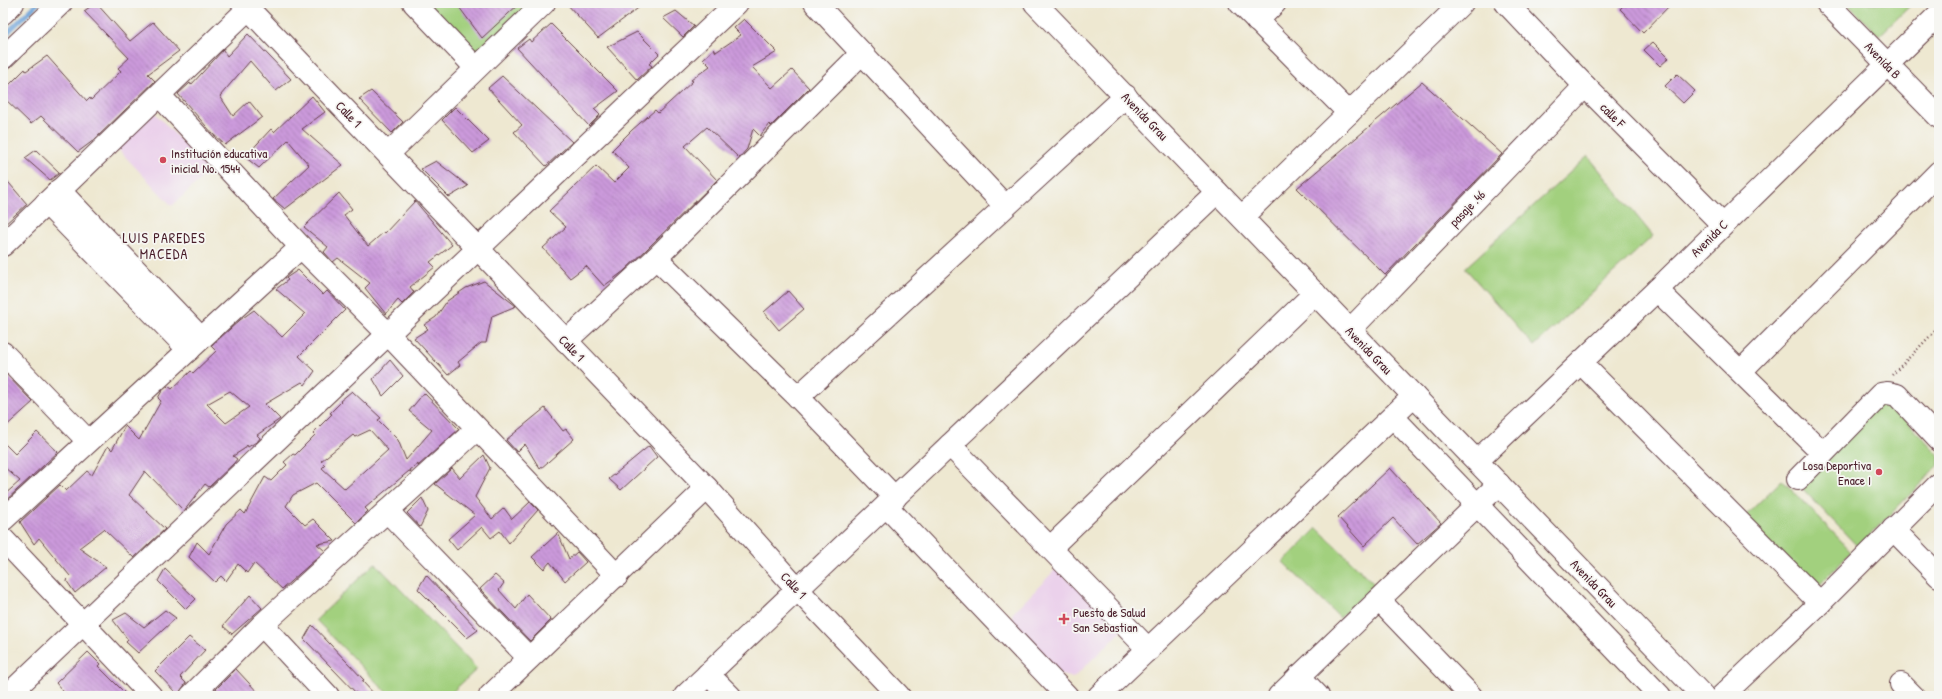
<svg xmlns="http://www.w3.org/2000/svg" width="1942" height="699" font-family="'Patrick Hand',sans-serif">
<defs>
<pattern id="building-back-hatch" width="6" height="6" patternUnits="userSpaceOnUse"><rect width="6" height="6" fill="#cb9adb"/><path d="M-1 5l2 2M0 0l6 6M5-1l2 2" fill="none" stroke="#a77db2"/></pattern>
</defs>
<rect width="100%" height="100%" fill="#f6f6f2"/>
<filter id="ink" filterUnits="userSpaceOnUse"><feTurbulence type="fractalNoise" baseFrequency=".025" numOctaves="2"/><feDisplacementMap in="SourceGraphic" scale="8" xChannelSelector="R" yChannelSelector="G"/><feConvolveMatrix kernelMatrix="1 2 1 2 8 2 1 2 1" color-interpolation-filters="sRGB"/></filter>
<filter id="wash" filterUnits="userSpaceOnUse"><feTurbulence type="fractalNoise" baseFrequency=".012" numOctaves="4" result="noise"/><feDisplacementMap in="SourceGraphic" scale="16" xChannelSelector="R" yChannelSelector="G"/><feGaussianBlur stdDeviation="0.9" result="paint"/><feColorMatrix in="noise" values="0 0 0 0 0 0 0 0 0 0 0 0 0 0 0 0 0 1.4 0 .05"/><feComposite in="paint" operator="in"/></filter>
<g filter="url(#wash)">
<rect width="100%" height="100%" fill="#eee8d1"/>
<g fill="#ebd1eb">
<path d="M155 113 209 171 172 206 117 148Z"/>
<path d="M1056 569 1124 629 1073 678 1061 675 1013 624 1012 614Z"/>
</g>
<g fill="#a2d07e" stroke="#767854">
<path d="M425 3H537L478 58Z"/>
<path d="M1847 3H1913L1879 36Z"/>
<path d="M1588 156 1653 236 1534 346 1465 268Z"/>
<path d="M1884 397 1939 455V465L1858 547 1799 485Z"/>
<path d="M1782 480 1851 551 1814 591 1743 518Z"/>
<path d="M1317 528 1374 584 1340 618 1283 562Z"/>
<path d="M375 563 477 669 448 696H390L316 620Z"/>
</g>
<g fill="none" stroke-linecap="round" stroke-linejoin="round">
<path stroke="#6ca2d9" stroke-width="5" d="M3 37 38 3"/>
</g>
<g id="blocks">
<g fill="url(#building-back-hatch)" fill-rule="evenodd">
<path d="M96 3 130 41 153 22 179 51 148 74 155 81 94 140 78 152 41 116 31 124 3 97V91L25 69 26 71 47 56 87 101 90 98 91 100 121 71 118 68 129 58 84 11Z"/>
<path d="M456 3H520L482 38Z"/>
<path d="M566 3H645L598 38Z"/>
<path d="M1626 3H1672L1643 33 1620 9Z"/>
<path d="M676 11 694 26 683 37 663 18Z"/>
<path d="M744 19 777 52 752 67 772 88 792 70 809 88 771 126 769 124 760 136 753 129 747 149 739 158 707 127 685 146 717 180 647 249 624 271 604 286 586 266 570 278 543 248 566 227 549 211 596 166 614 183 629 168 612 150 632 130 655 110 658 113 693 81 691 80 710 66 703 59 714 49 716 52 741 35 734 28Z"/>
<path d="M551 24 618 91 594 109 600 115 589 126 517 48 529 39 531 42Z"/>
<path d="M637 32 659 54 649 64 652 66 637 80 607 47Z"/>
<path d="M248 34 291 79 276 91 250 61 220 96 233 116 249 101 262 117 225 145 213 134 178 94 190 83 191 85 223 50 227 56Z"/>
<path d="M1653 42 1669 58 1660 66 1644 50Z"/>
<path d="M1677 74 1695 91 1683 103 1665 86Z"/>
<path d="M502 76 572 142 546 166 514 132 522 125 488 88Z"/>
<path d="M1422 82 1502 154 1385 275 1297 188Z"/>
<path d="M371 91 403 122 392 133 359 99Z"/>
<path d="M312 96 325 112 302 129 343 165 285 209 273 199 309 165 288 140 259 168 245 157 271 129 274 132Z"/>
<path d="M455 107 489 141 473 153 442 120Z"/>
<path d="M36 150 60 173 58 174 50 180 25 158Z"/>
<path d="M436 161 468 186 449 197 421 169Z"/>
<path d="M3 176 27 204 3 226Z"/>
<path d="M339 193 352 209 344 215 368 246 384 232 385 233 415 201 452 245 430 262 435 267 410 287 414 292 402 304 398 300 386 314 365 288 370 283 338 258 333 262 324 252 328 247 304 227Z"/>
<path d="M298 270 323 295 327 291 345 310 299 356 315 371 305 385 302 382 265 404 280 419 257 435 260 438 258 441 248 447 247 445 244 449 233 456 237 459 234 463 209 487 205 484 184 511 145 471 129 495 165 529 134 558 104 529 79 548 106 567 75 593 66 580 70 576 39 538 34 544 20 522 60 485 66 491 87 471 92 475 108 446 112 450 125 426 139 440 161 401 158 398 162 391 168 386 172 389 191 371 193 373 216 351 211 346 240 320 254 310 282 337 305 314 276 289 288 280 286 278ZM230 391 249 407 226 423 207 404Z"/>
<path d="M484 281 516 306 492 316 486 343H481L458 362 460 365 448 375 414 338 428 329 424 325 436 317 447 301 466 288Z"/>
<path d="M788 291 804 309 779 330 764 312Z"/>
<path d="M390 360 403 376 383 396 373 379Z"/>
<path d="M3 371 33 402 3 429Z"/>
<path d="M352 391 381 418 378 420 398 440 406 460 432 430 409 411 424 393 459 429 418 466V464L410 470 411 472 409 471 365 508 368 511 356 523 316 483 293 495 286 506 305 525 313 519 335 541 317 544 325 551 282 589 254 563 247 573 238 564 226 581 221 576 215 582 189 557 197 542 209 554 226 524 241 510 245 514 265 477 271 481 287 465 284 462 293 454 295 455 315 435 313 433 332 414 330 413 341 402 340 401ZM370 430 388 450 345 489 322 468 325 465 321 461 353 435 355 437Z"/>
<path d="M545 408 563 431 566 429 574 439 540 469 525 444 517 452 506 440Z"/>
<path d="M37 432 58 452 3 503V496L20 481 3 466V442L15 454Z"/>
<path d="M649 446 657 457 621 490 609 479Z"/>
<path d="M484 455 490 468 475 497 492 519 504 508 512 519 530 502 538 510 509 543 500 531 491 538 482 527 457 550 448 539 475 515 435 484 452 468 460 478Z"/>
<path d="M1390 468 1441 523 1417 544 1393 518 1364 546 1338 517Z"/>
<path d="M422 498 428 511 420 527 407 513Z"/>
<path d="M558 533 569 559 577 552 586 562 565 581 550 562 544 569 532 557Z"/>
<path d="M165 569 196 599 186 609 158 581Z"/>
<path d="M426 575 478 630 467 638 418 589Z"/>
<path d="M495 575 504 583 499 590 516 609 527 594 551 620 530 641 480 589Z"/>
<path d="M250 595 262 608 232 634 223 626Z"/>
<path d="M165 610 176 618 138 653 126 642 128 640 113 620 126 613 144 627Z"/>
<path d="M312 625 364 680 362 681 376 696H359L304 639Z"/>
<path d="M189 637 205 650 180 677 186 683 178 695 155 671Z"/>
<path d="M88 652 100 664 98 666 128 696H67L56 683Z"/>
<path d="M236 669 261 696H218L214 691Z"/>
</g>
</g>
</g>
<g filter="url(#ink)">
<use href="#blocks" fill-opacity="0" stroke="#633d44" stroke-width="1"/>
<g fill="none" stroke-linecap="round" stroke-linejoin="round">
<defs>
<g id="minor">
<path d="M243 3 707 488 798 590 899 696"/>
<path d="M414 3 476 68"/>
<path d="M815 3 1005 206"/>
<path d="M1240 3 1349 113"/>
<path d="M1506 3 1585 86 1722 224"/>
<path d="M1827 3 1939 117"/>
<path d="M3 13 13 3"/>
<path d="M1257 21 1275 3"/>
<path d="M3 58 61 3"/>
<path d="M159 95 301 247 388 334 617 576"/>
<path d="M388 154 544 3"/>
<path d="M59 190 201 338"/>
<path d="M46 203 189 350"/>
<path d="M1242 217 1462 3"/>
<path d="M3 245 248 9"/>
<path d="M656 258 798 397 895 498"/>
<path d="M1657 290 1823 453"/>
<path d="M1350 330 1585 86"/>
<path d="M566 341 656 258 862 53"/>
<path d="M3 353 88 441"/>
<path d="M1581 363 1820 603"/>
<path d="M1741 371 1939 172"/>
<path d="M798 397 1126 96"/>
<path d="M1393 417 1660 696"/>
<path d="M950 445 1149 650"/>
<path d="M1477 461 1657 290 1939 14"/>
<path d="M1798 479 1881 394 1888 393 1897 395 1939 440"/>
<path d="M886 506 1067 696"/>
<path d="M387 511 529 658"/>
<path d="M3 520 301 247"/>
<path d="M1893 529 1939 576"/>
<path d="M3 539 151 696"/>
<path d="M1050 548 1315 293"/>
<path d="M1379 600 1471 696"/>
<path d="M262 625 328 696"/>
<path d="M708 674 730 696"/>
<path d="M1299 676 1318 696"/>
<path d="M1901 684 1913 696"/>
<path d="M7 696C251 465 493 233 737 3"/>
<path d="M191 696 262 625 477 429"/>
<path d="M490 696 707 488"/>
<path d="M685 696 1217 192"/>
<path d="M1099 696 1414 396"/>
<path d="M1279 696 1499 484"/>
<path d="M1722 696 1820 603 1939 484"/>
</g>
<path id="major" d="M1035 3 1703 696"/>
</defs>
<use href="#minor" stroke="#633d44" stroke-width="24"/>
<use href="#major" stroke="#633d44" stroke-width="24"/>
<path stroke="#633d44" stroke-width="2.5" stroke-dasharray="1 3" stroke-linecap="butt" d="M1892 375 1939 327"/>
<use href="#minor" stroke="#fff" stroke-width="22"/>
<use href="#major" stroke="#fff" stroke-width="22"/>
</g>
</g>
<g fill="#d1495b" stroke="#f6f6f2" stroke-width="1.5">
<circle cx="163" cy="160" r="4"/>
<circle cx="1879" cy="472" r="4"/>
<path d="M1062 613h4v4h4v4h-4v4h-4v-4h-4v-4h4z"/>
</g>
<g text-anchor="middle" stroke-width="3.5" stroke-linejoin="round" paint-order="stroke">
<g font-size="13" fill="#4a1f2b" stroke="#f6f6f2">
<text transform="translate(1883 60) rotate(46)" y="5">Avenida B</text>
<text transform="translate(349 114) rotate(46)" y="5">Calle 1</text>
<text transform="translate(1613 115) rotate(45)" y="5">calle F</text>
<text transform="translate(1145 116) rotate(46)" y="5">Avenida Grau</text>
<text transform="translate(1467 208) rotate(-46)" y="5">pasaje .46</text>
<text transform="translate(1709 238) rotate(-45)" y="5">Avenida C</text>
<text transform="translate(572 348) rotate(46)" y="5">Calle 1</text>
<text transform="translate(1369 350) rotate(46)" y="5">Avenida Grau</text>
<text transform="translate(1594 583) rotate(46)" y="5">Avenida Grau</text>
<text transform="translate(794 585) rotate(47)" y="5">Calle 1</text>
</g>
<g font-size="13" fill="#4a1f2b" stroke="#f6f6f2" text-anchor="start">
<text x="171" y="158">Institución educativa<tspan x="171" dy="15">inicial No. 1544</tspan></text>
<text x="1871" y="470" text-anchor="end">Losa Deportiva<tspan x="1871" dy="15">Enace I</tspan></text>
<text x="1073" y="617">Puesto de Salud<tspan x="1073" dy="15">San Sebastian</tspan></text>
</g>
<g font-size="14" letter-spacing="1" fill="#4a1f2b" stroke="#f6f6f2">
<text x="164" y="243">LUIS PAREDES<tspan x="164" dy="16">MACEDA</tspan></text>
</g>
</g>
<rect width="1942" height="699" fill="none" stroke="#f6f6f2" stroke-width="16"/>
</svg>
